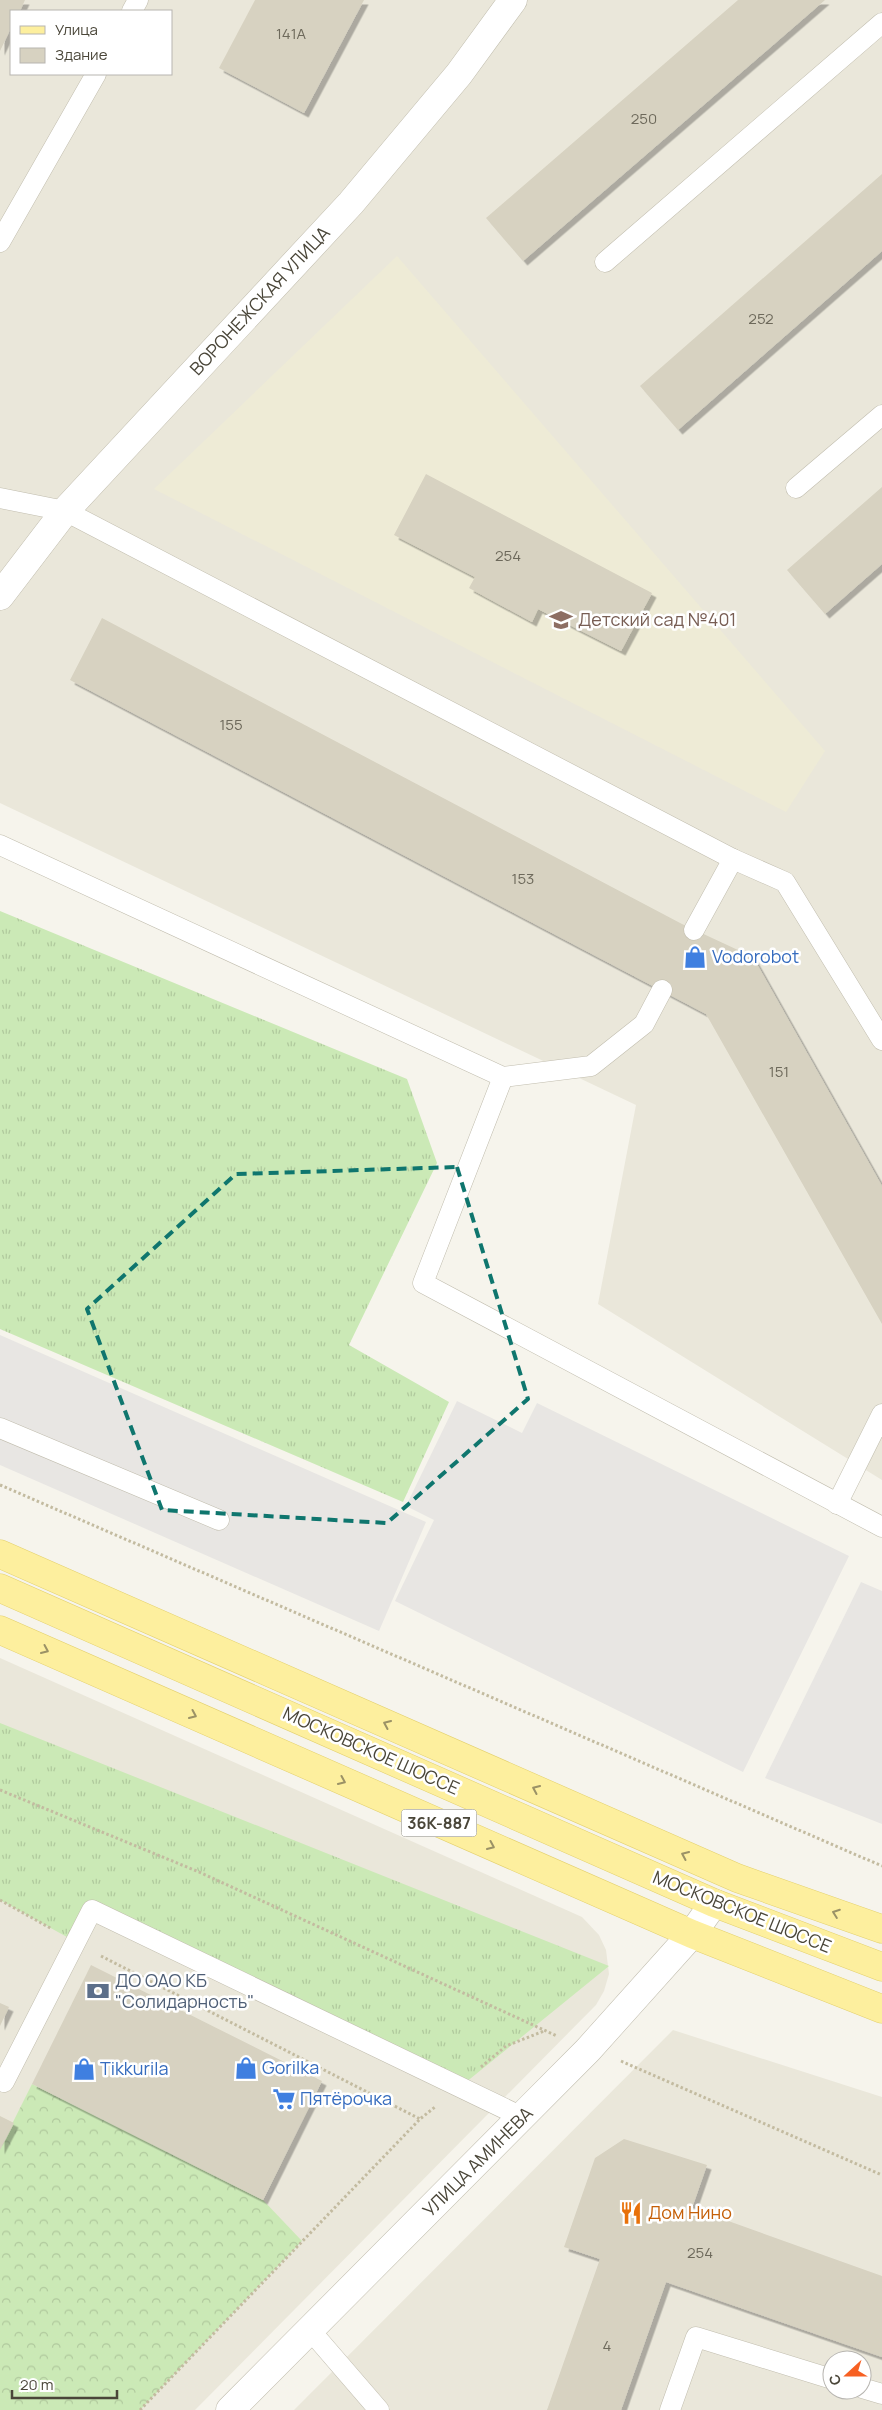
<svg xmlns="http://www.w3.org/2000/svg" width="882" height="2410" font-family="Manrope,sans-serif">
<defs>
<pattern id="grass-tufts" width="24" height="20" patternUnits="userSpaceOnUse" patternTransform="scale(1.25)"><rect width="24" height="20" fill="#cbe9b6"/><path d="M3 7l-1-3M5 7V3M7 7l1-3M15 17l-1-3M17 17v-4M19 17l1-3" fill="none" stroke="#b0c99d"/></pattern>
<pattern id="forest-crowns" width="20" height="18" patternUnits="userSpaceOnUse" patternTransform="scale(1.25)"><rect width="20" height="18" fill="#cbe9b6"/><path d="M2 6a3 3 0 1 1 6 0M12 15a3 3 0 1 1 6 0" fill="none" stroke="#b0c99d"/></pattern>
<filter id="shadow"><feDropShadow dx="4.5" dy="4.5" stdDeviation="0" flood-color="#0004"/></filter>
</defs>
<rect width="100%" height="100%" fill="#f6f4ec"/>
<g fill="#eae7da" fill-rule="evenodd">
<path d="M0 0H882V1480L598 1304 636 1105 0 803ZM11 11H171V74H11Z"/>
<path d="M0 1658 582 1917 599 1935 606 1950 609 1974 604 1991 596 2005 195 2410H0Z"/>
<path d="M673 2030 882 2097V2410H294ZM832 2360H862V2390H832Z"/>
</g>
<path fill="#eeebd6" d="M397 256 825 751 786 812 154 489Z"/>
<g fill="url(#grass-tufts)">
<path d="M0 911 407 1079 437 1163 349 1345 449 1402 403 1502 0 1329Z"/>
<path d="M0 1723 609 1966 460 2087 93 1911 76 1942 0 1900Z"/>
</g>
<path fill="url(#forest-crowns)" d="M32 2084 263 2200 302 2241 140 2410H0V2148Z"/>
<g fill="#e8e6e3">
<path d="M0 1335 426 1522 379 1631 0 1465Z"/>
<path d="M457 1401 522 1433 537 1403 849 1556 743 1772 395 1601 434 1520 406 1506Z"/>
<path d="M861 1582 882 1591V1824L765 1778Z"/>
</g>
<g fill="#d7d2c1" filter="url(#shadow)">
<path d="M0 0H25L20 11H11V28L0 51Z"/>
<path d="M255 0H364L304 113 219 68Z"/>
<path d="M738 0H825L523 261 486 218Z"/>
<path d="M882 174V251L678 430 640 386Z"/>
<path d="M426 474 652 593 621 651 538 609 532 622 469 588 475 577 394 535Z"/>
<path d="M882 487V564L825 614 787 570Z"/>
<path d="M102 618 682 924 753 957 882 1186V1324L706 1014 70 680Z"/>
<path d="M91 1965 322 2081 263 2200 32 2084Z"/>
<path d="M0 2003 9 2007 0 2026Z"/>
<path d="M0 2116 14 2123 0 2150Z"/>
<path d="M624 2139 707 2165 692 2208 882 2276V2357L666 2282 621 2410H547L600 2259 564 2247 595 2158Z"/>
</g>
<g fill="none" stroke-linecap="round" stroke-linejoin="round">
<defs>
<g id="service">
<path d="M132 11 138 0"/>
<path d="M0 242 96 74"/>
<path d="M605 262 882 23"/>
<path d="M796 488 882 415"/>
<path d="M0 498 65 511 733 859 785 882 882 1040"/>
<path d="M0 845 503 1077 591 1066 644 1024 662 990"/>
<path d="M694 930 733 859"/>
<path d="M503 1077 423 1283 882 1527"/>
<path d="M0 1428 219 1520"/>
<path d="M837 1504 882 1414"/>
<path d="M4 2082 92 1910 522 2117"/>
<path d="M310 2330 379 2410"/>
<path d="M862 2388 882 2394"/>
<path d="M670 2410 696 2337 832 2379"/>
</g>
<path id="minor" d="M0 596 65 511 351 203 459 74 513 0"/>
<path id="tertiary" d="M230 2410 588 2050 692 1934 714 1903"/>
<g id="primary">
<path d="M0 1554 737 1878 882 1929"/>
<path d="M0 1588 714 1903 882 1967"/>
<path d="M0 1630 692 1934 882 2009"/>
</g>
</defs>
<use href="#service" stroke="#c1bdae" stroke-width="21"/>
<use href="#minor" stroke="#c1bdae" stroke-width="29"/>
<use href="#tertiary" stroke="#c1bdae" stroke-width="29"/>
<use href="#primary" stroke="#e3d06d" stroke-width="29"/>
<g stroke="#c3bba0" stroke-width="3" stroke-dasharray="2.5 2.5" stroke-linecap="butt">
<path d="M0 1485 882 1866"/>
<path d="M0 1790 199 1872 557 2036"/>
<path d="M0 1900 52 1929"/>
<path d="M101 1956 420 2119"/>
<path d="M621 2061 882 2175"/>
<path d="M481 2067 506 2046 544 2031"/>
<path d="M140 2410 420 2119 435 2107"/>
</g>
<use href="#service" stroke="#fff" stroke-width="20"/>
<use href="#minor" stroke="#fff" stroke-width="28"/>
<use href="#tertiary" stroke="#fff" stroke-width="28"/>
<use href="#primary" stroke="#fdef9e" stroke-width="28"/>
</g>
<defs><path id="oneway-chevron" d="M-2-3.5L2.5 0L-2 3.5" fill="none" stroke-width="1.6" stroke-linecap="round" stroke-linejoin="round" transform="scale(1.25)"/></defs>
<g stroke="#9b9266">
<use href="#oneway-chevron" transform="translate(45 1650) rotate(24)"/>
<use href="#oneway-chevron" transform="translate(193 1715) rotate(24)"/>
<use href="#oneway-chevron" transform="translate(387 1724) rotate(-156)"/>
<use href="#oneway-chevron" transform="translate(342 1781) rotate(24)"/>
<use href="#oneway-chevron" transform="translate(536 1789) rotate(-156)"/>
<use href="#oneway-chevron" transform="translate(491 1846) rotate(24)"/>
<use href="#oneway-chevron" transform="translate(685 1855) rotate(-156)"/>
<use href="#oneway-chevron" transform="translate(836 1913) rotate(-160)"/>
</g>
<path fill="none" stroke="#0f766e" stroke-width="4" stroke-dasharray="10 6" stroke-linejoin="round" d="M457 1167 528 1399 387 1523 162 1510 87 1309 236 1174Z"/>
<defs>
<symbol id="school-bare" viewBox="-9 -9 18 18"><path d="M0-5L7-2L0 1L-7-2ZM-4 1L0 2.5L4 1V4Q0 6-4 4Z" fill="#8d6e63" stroke="#fff" stroke-width="2.5" paint-order="stroke"/></symbol>
<symbol id="shop-bare" viewBox="-9 -9 18 18"><path d="M-5-2.5h2.3a2.7 3.5 0 0 1 5.4 0H5L5.5 6h-11ZM-1.5-2.5h3a1.5 2.3 0 0 0-3 0Z" fill="#3f7fe0" stroke="#fff" stroke-width="2.5" paint-order="stroke"/></symbol>
<symbol id="bank-bare" viewBox="-9 -9 18 18"><path d="M-6-4H6V4H-6ZM0-2.3a2.3 2.3 0 1 0 0 4.6a2.3 2.3 0 1 0 0-4.6Z" fill="#5c6f8a" stroke="#fff" stroke-width="2.5" paint-order="stroke"/></symbol>
<symbol id="supermarket-bare" viewBox="-9 -9 18 18"><path d="M-6-5.5h2.5l.6 2H6L4.5 2H-2.5L-4.4-4H-6ZM-1.5 3.2a1.3 1.3 0 1 0 .1 0ZM3 3.2a1.3 1.3 0 1 0 .1 0Z" fill="#3f7fe0" stroke="#fff" stroke-width="2.5" paint-order="stroke"/></symbol>
<symbol id="restaurant-bare" viewBox="-9 -9 18 18"><path d="M-5-6h1v4h1v-4h1v4h1v-4h1v5L-1.5 .5V6h-2V.5L-5-1ZM5-6V6H3V1.5H1.5Q1.5-4 5-6Z" fill="#e8710a" stroke="#fff" stroke-width="2.5" paint-order="stroke"/></symbol>
</defs>
<g fill-rule="evenodd">
<use href="#school-bare" x="545" y="604" width="32" height="32"/>
<use href="#shop-bare" x="679" y="941" width="32" height="32"/>
<use href="#bank-bare" x="82" y="1975" width="32" height="32"/>
<use href="#shop-bare" x="230" y="2052" width="32" height="32"/>
<use href="#shop-bare" x="68" y="2053" width="32" height="32"/>
<use href="#supermarket-bare" x="268" y="2083" width="32" height="32"/>
<use href="#restaurant-bare" x="615" y="2197" width="32" height="32"/>
</g>
<g text-anchor="middle" stroke-width="5" stroke-linejoin="round" paint-order="stroke">
<g font-size="15" fill="#6d695b">
<text x="291" y="39">141А</text>
<text x="644" y="124">250</text>
<text x="761" y="324">252</text>
<text x="508" y="561">254</text>
<text x="231" y="730">155</text>
<text x="523" y="884">153</text>
<text x="779" y="1077">151</text>
<text x="700" y="2258">254</text>
<text x="607" y="2351">4</text>
</g>
<rect fill="#fff" stroke="#807e74" stroke-width="1" x="401.5" y="1809.5" width="75" height="27" rx="4"/>
<g font-size="16" font-weight="bold" fill="#4a4639">
<text x="439" y="1829">36К-887</text>
</g>
<g font-size="18" fill="#4a4639" stroke="#fff">
<text transform="translate(260 301) rotate(-47)" y="6">ВОРОНЕЖСКАЯ УЛИЦА</text>
<text transform="translate(371 1751) rotate(24)" y="6">МОСКОВСКОЕ ШОССЕ</text>
<text transform="translate(742 1912) rotate(22)" y="6">МОСКОВСКОЕ ШОССЕ</text>
<text transform="translate(478 2162) rotate(-45)" y="6">УЛИЦА АМИНЕВА</text>
</g>
<g font-size="18" fill="#785e54" stroke="#fff" text-anchor="start">
<text x="578" y="626">Детский сад №401</text>
</g>
<g font-size="18" fill="#366cbe" stroke="#fff" text-anchor="start">
<text x="712" y="963">Vodorobot</text>
<text x="262" y="2074">Gorilka</text>
<text x="100" y="2075">Tikkurila</text>
<text x="300" y="2105">Пятёрочка</text>
</g>
<g font-size="18" fill="#4e5e75" stroke="#fff" text-anchor="start">
<text x="115" y="1987">ДО ОАО КБ<tspan x="115" dy="21">"Солидарность"</tspan></text>
</g>
<g font-size="18" fill="#c56008" stroke="#fff" text-anchor="start">
<text x="648" y="2219">Дом Нино</text>
</g>
</g>
<rect x="10" y="10" width="162" height="65" fill="#ffffff" stroke="#b7b5b0"/>
<rect x="20" y="26" width="25" height="8" fill="#fdef9e" stroke="#b7b5b0"/>
<text x="55" y="35" font-size="15" fill="#4a4639">Улица</text>
<rect x="20" y="48" width="25" height="15" fill="#d7d2c1" stroke="#b7b5b0"/>
<text x="55" y="60" font-size="15" fill="#4a4639">Здание</text>
<g transform="translate(847 2375) rotate(249)"><circle r="24" fill="#ffffff" stroke="#b7b5b0"/>
<path d="M0-4L9 19L0 12L-9 19Z" fill="#f76022"/>
<text y="-8" font-size="14" font-weight="bold" text-anchor="middle" fill="#4a4639">С</text>
</g>
<path d="M12 2390v8h105v-8" fill="none" stroke="#4a4639" stroke-width="2.5"/>
<text x="20" y="2390" font-size="15" fill="#4a4639" stroke="#ffffff" stroke-width="4" paint-order="stroke">20 m</text>
</svg>
